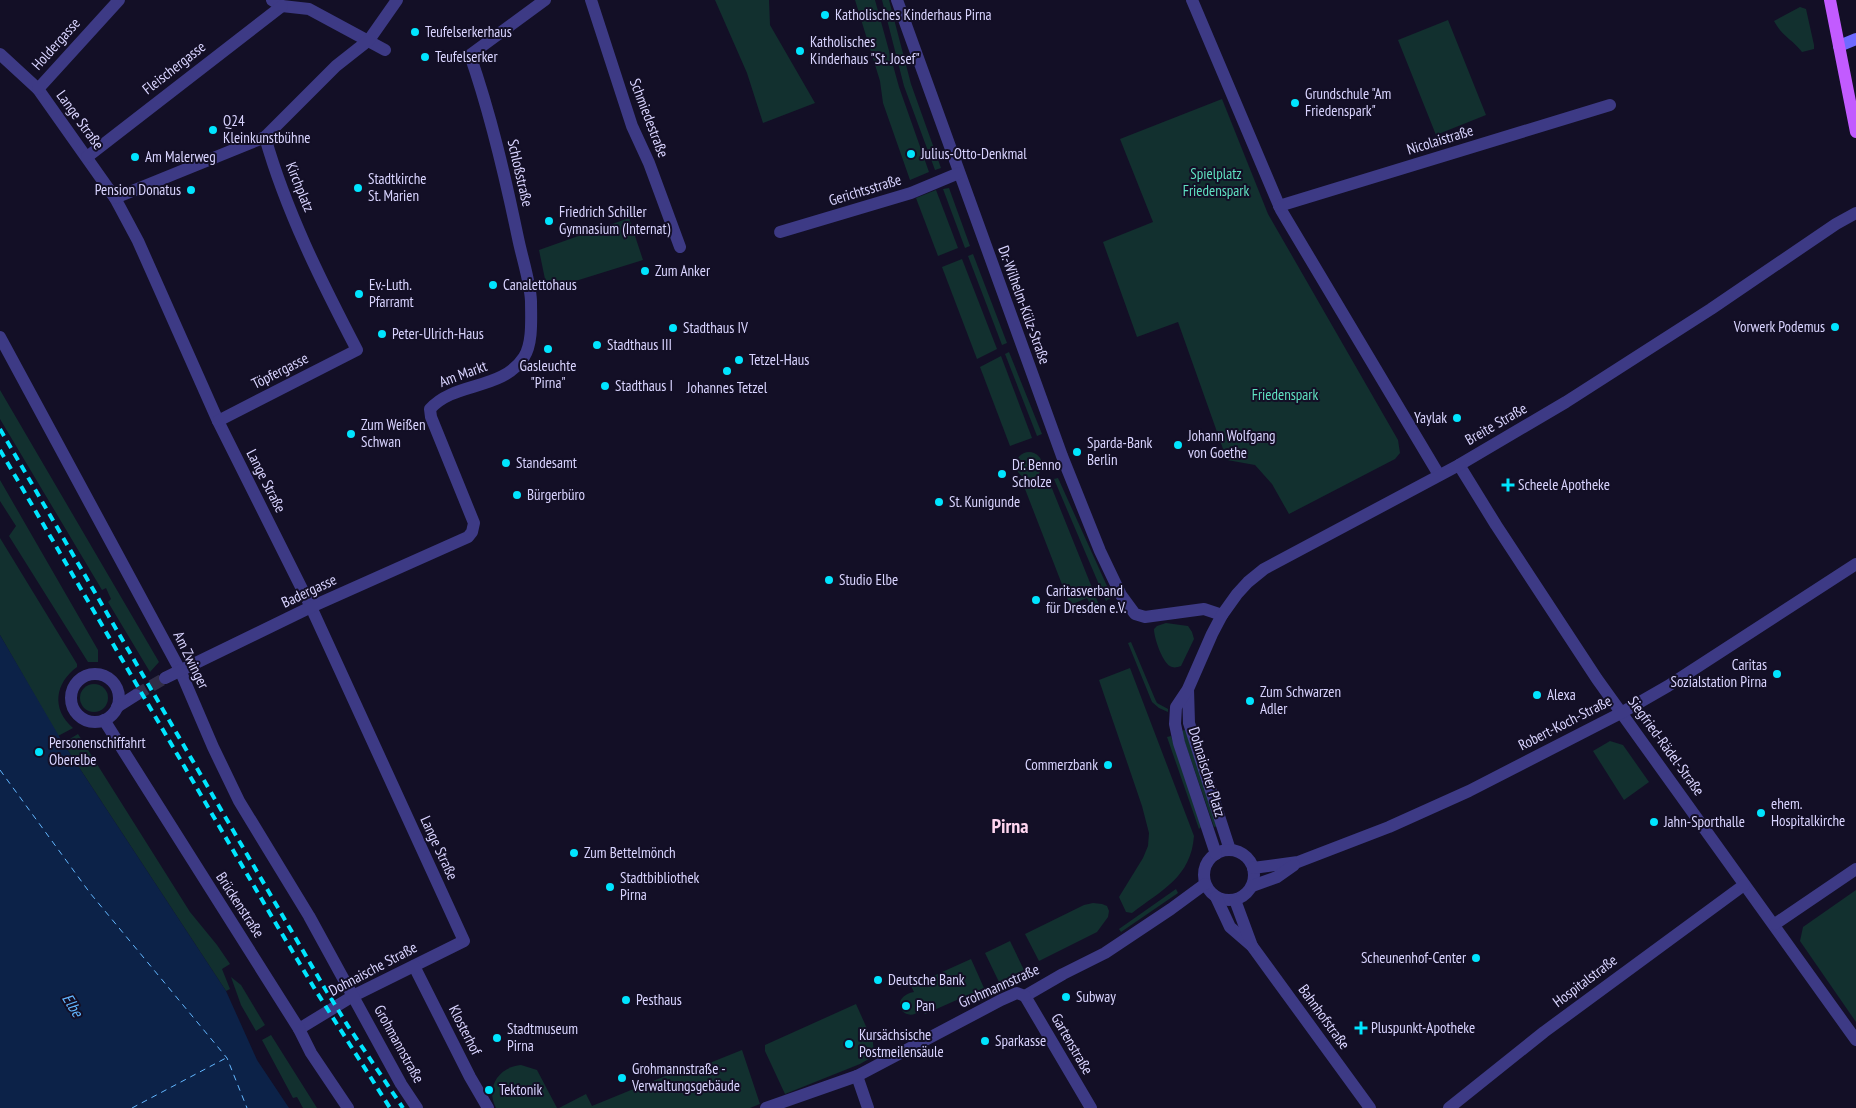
<svg xmlns="http://www.w3.org/2000/svg" width="1856" height="1108" font-family="'PT Sans Narrow',sans-serif">
<rect width="100%" height="100%" fill="#130f26"/>
<g fill="#12302f">
<path d="M715 0H769L770 25 815 103 763 123 747 73Z"/>
<path d="M855 0H875L899 87 929 172 910 180 883 103 880 81Z"/>
<path d="M882 0H889L911 84 941 168 935 170 904 86Z"/>
<path d="M1800 7 1806 9 1814 45V49L1802 52C1792 39 1782 36 1774 21Z"/>
<path d="M1448 20 1486 115 1436 135 1398 40Z"/>
<path d="M1222 99 1268 214 1398 440 1400 453 1395 459 1289 514 1272 484 1255 465 1227 460 1178 322 1137 337 1103 242 1153 222 1120 139Z"/>
<path d="M949 188 970 246 965 248 943 189Z"/>
<path d="M936 190 958 248 938 256 916 198Z"/>
<path d="M629 218 643 260 553 288 546 284 539 250Z"/>
<path d="M973 254 1007 343 1002 345 968 256Z"/>
<path d="M962 259 997 349 977 359 942 267Z"/>
<path d="M1009 352 1042 434 1037 436 1005 354Z"/>
<path d="M1001 356 1032 438 1010 446 980 367Z"/>
<path d="M0 390 159 662 150 672 108 602 111 599 106 588 102 590 0 419Z"/>
<circle cx="1029" cy="465" r="13"/>
<path d="M1058 478 1112 597 1106 601 1054 479Z"/>
<path d="M0 480 98 650V662H88L9 536 16 526 0 501Z"/>
<path d="M1049 481 1099 605 1092 608 1087 598 1070 605 1025 489Z"/>
<path d="M0 538 77 664V667C55 683 51 709 73 728L58 736 0 635Z"/>
<path d="M1166 623 1188 626 1192 632 1194 639 1181 666C1178 667 1175 668 1172 667 1163 665 1154 638 1154 629L1157 626Z"/>
<path d="M1131 642 1155 699 1157 703 1168 709V712L1159 708 1152 702 1128 643Z"/>
<path d="M1130 668 1194 836C1191 877 1162 890 1132 913L1126 912 1119 897 1143 858 1148 846 1149 833 1142 806 1099 680Z"/>
<circle cx="94" cy="698" r="14"/>
<path d="M1185 730 1218 826 1214 827 1181 731Z"/>
<path d="M78 734 190 912 217 945 230 964 222 969 230 989 226 991 63 743Z"/>
<path d="M1171 736 1201 827 1199 829 1167 737Z"/>
<path d="M1610 741 1623 745 1649 782 1624 800 1593 751Z"/>
<path d="M1176 889 1178 893 1121 932 1119 929Z"/>
<path d="M1856 890V1022L1800 941 1803 927Z"/>
<path d="M1093 903 1102 904 1107 906 1109 911 1108 917 1097 932 1039 961 1025 934 1084 905Z"/>
<path d="M1010 941 1024 970 999 982 985 953Z"/>
<path d="M971 959 984 988 925 1014 922 1009C904 1027 887 997 914 992L911 986Z"/>
<path d="M231 977 241 985 265 1025 256 1031 241 1005Z"/>
<path d="M856 1004 873 1042 874 1056 860 1064 785 1094 765 1051V1045Z"/>
<path d="M271 1035 317 1108H303L297 1097 293 1098 262 1040Z"/>
<path d="M742 1050 760 1104 750 1108H559L586 1094 592 1106 675 1072 677 1076Z"/>
<path d="M521 1065 537 1070 557 1108H496C485 1087 499 1067 521 1065Z"/>
</g>
<path fill="#0c2248" d="M0 635 63 743 226 991 257 1060 289 1108H0Z"/>
<g fill="none" stroke-linecap="round" stroke-linejoin="round">
<g stroke="#62b6ff" stroke-width="1" stroke-dasharray="6 5" stroke-linecap="butt">
<path d="M0 770 90 893 227 1058 247 1108"/>
<path d="M132 1108 226 1058"/>
</g>
<path stroke="#312d47" stroke-width="12" stroke-dasharray="12 6" stroke-linecap="butt" d="M136 695 165 678"/>
<g stroke="#3d3a85" stroke-width="12">
<path d="M272 0 282 6 309 9 385 50"/>
<path d="M591 0 632 126 649 163 680 247"/>
<path d="M897 0 1062 456 1100 551 1121 595 1135 614 1145 617 1204 609 1222 615"/>
<path d="M1192 0 1281 210 1439 475"/>
<path d="M0 54 38 89 115 198 138 241 218 421 311 607 464 941 353 996 299 1029"/>
<path d="M38 89 119 0"/>
<path d="M87 157 282 6"/>
<path d="M115 198 265 137 336 66 369 40 397 0"/>
<path d="M1279 206 1610 105"/>
<path d="M780 232 911 193 959 173"/>
<path d="M0 337 180 670 213 747 239 801 309 916 401 1084 417 1108"/>
<path d="M218 421 357 350C321 281 286 211 265 137"/>
<path d="M1459 465 1496 525 1597 679 1856 1040"/>
<circle cx="95" cy="698" r="24"/>
<path d="M165 678 311 607 468 537 472 532 474 523 431 417 430 409C455 381 502 391 524 357 533 343 531 318 531 301 530 281 522 258 518 238 505 176 491 115 470 55L545 0"/>
<path d="M1188 689 1189 723 1230 850"/>
<path d="M117 707 136 695"/>
<path d="M104 720 299 1029 311 1053 348 1108"/>
<circle cx="1229" cy="875" r="25"/>
<path d="M1216 854 1179 743 1175 724 1176 707 1188 689 1212 634 1222 615 1237 594 1248 582 1264 569 1459 465 1566 402 1711 309 1836 224 1856 213"/>
<path d="M1253 868 1298 862 1389 827 1469 791 1621 713 1668 686 1856 564"/>
<path d="M1252 886 1277 877 1294 865"/>
<path d="M1216 897 1230 927 1252 946 1370 1108"/>
<path d="M1235 900 1252 946"/>
<path d="M1775 924 1856 869"/>
<path d="M414 966 470 1077 488 1108"/>
<path d="M1025 996 1063 974 1105 953 1171 909 1205 884"/>
<path d="M1025 996 1091 1108"/>
<path d="M857 1076 868 1108"/>
<path d="M766 1108 857 1076 1001 1000 1017 993 1025 996"/>
<path d="M1449 1108 1544 1032 1744 885"/>
</g>
<path stroke="#6f6bff" stroke-width="12" d="M1839 46 1856 39"/>
<path stroke="#c25bff" stroke-width="12" d="M1830 0 1856 132"/>
<g stroke="#00e5ff" stroke-width="4" stroke-dasharray="8 6" stroke-linecap="butt">
<path d="M0 429 324 987 348 1026 403 1108"/>
<path d="M0 450 272 917 316 991 390 1108"/>
</g>
</g>
<g fill="#00e5ff" stroke="#130f26" stroke-width="2">
<circle cx="825" cy="15" r="5"/>
<circle cx="415" cy="32" r="5"/>
<circle cx="800" cy="51" r="5"/>
<circle cx="425" cy="57" r="5"/>
<circle cx="1295" cy="103" r="5"/>
<circle cx="213" cy="130" r="5"/>
<circle cx="911" cy="154" r="5"/>
<circle cx="135" cy="157" r="5"/>
<circle cx="358" cy="188" r="5"/>
<circle cx="191" cy="190" r="5"/>
<circle cx="549" cy="221" r="5"/>
<circle cx="645" cy="271" r="5"/>
<circle cx="493" cy="285" r="5"/>
<circle cx="359" cy="294" r="5"/>
<circle cx="1835" cy="327" r="5"/>
<circle cx="673" cy="328" r="5"/>
<circle cx="382" cy="334" r="5"/>
<circle cx="597" cy="345" r="5"/>
<circle cx="548" cy="349" r="5"/>
<circle cx="739" cy="360" r="5"/>
<circle cx="727" cy="371" r="5"/>
<circle cx="605" cy="386" r="5"/>
<circle cx="1457" cy="418" r="5"/>
<circle cx="351" cy="434" r="5"/>
<circle cx="1178" cy="445" r="5"/>
<circle cx="1077" cy="452" r="5"/>
<circle cx="506" cy="463" r="5"/>
<circle cx="1002" cy="474" r="5"/>
<path d="M1505.5 477.5h5v5h5v5h-5v5h-5v-5h-5v-5h5z"/>
<circle cx="517" cy="495" r="5"/>
<circle cx="939" cy="502" r="5"/>
<circle cx="829" cy="580" r="5"/>
<circle cx="1036" cy="600" r="5"/>
<circle cx="1777" cy="674" r="5"/>
<circle cx="1537" cy="695" r="5"/>
<circle cx="1250" cy="701" r="5"/>
<circle cx="39" cy="752" r="5"/>
<circle cx="1108" cy="765" r="5"/>
<circle cx="1761" cy="813" r="5"/>
<circle cx="1654" cy="822" r="5"/>
<circle cx="574" cy="853" r="5"/>
<circle cx="610" cy="887" r="5"/>
<circle cx="1476" cy="958" r="5"/>
<circle cx="878" cy="980" r="5"/>
<circle cx="1066" cy="997" r="5"/>
<circle cx="626" cy="1000" r="5"/>
<circle cx="906" cy="1006" r="5"/>
<path d="M1358.5 1020.5h5v5h5v5h-5v5h-5v-5h-5v-5h5z"/>
<circle cx="497" cy="1038" r="5"/>
<circle cx="985" cy="1041" r="5"/>
<circle cx="849" cy="1044" r="5"/>
<circle cx="622" cy="1078" r="5"/>
<circle cx="489" cy="1090" r="5"/>
</g>
<g text-anchor="middle" stroke-width="4" stroke-linejoin="round" paint-order="stroke">
<g font-size="15" fill="#d9d4ff" stroke="#130f26" text-anchor="start">
<text x="835" y="20">Katholisches Kinderhaus Pirna</text>
<text x="425" y="37">Teufelserkerhaus</text>
<text x="810" y="47">Katholisches<tspan x="810" dy="17">Kinderhaus "St. Josef"</tspan></text>
<text x="435" y="62">Teufelserker</text>
<text x="1305" y="99">Grundschule "Am<tspan x="1305" dy="17">Friedenspark"</tspan></text>
<text x="223" y="126">Q24<tspan x="223" dy="17">Kleinkunstbühne</tspan></text>
<text x="921" y="159">Julius-Otto-Denkmal</text>
<text x="145" y="162">Am Malerweg</text>
<text x="368" y="184">Stadtkirche<tspan x="368" dy="17">St. Marien</tspan></text>
<text x="181" y="195" text-anchor="end">Pension Donatus</text>
<text x="559" y="217">Friedrich Schiller<tspan x="559" dy="17">Gymnasium (Internat)</tspan></text>
<text x="655" y="276">Zum Anker</text>
<text x="369" y="290">Ev.-Luth.<tspan x="369" dy="17">Pfarramt</tspan></text>
<text x="503" y="290">Canalettohaus</text>
<text x="1825" y="332" text-anchor="end">Vorwerk Podemus</text>
<text x="683" y="333">Stadthaus IV</text>
<text x="392" y="339">Peter-Ulrich-Haus</text>
<text x="607" y="350">Stadthaus III</text>
<text x="749" y="365">Tetzel-Haus</text>
<text x="548" y="371" text-anchor="middle">Gasleuchte<tspan x="548" dy="17">"Pirna"</tspan></text>
<text x="615" y="391">Stadthaus I</text>
<text x="727" y="393" text-anchor="middle">Johannes Tetzel</text>
<text x="1447" y="423" text-anchor="end">Yaylak</text>
<text x="361" y="430">Zum Weißen<tspan x="361" dy="17">Schwan</tspan></text>
<text x="1188" y="441">Johann Wolfgang<tspan x="1188" dy="17">von Goethe</tspan></text>
<text x="1087" y="448">Sparda-Bank<tspan x="1087" dy="17">Berlin</tspan></text>
<text x="516" y="468">Standesamt</text>
<text x="1012" y="470">Dr. Benno<tspan x="1012" dy="17">Scholze</tspan></text>
<text x="1518" y="490">Scheele Apotheke</text>
<text x="527" y="500">Bürgerbüro</text>
<text x="949" y="507">St. Kunigunde</text>
<text x="839" y="585">Studio Elbe</text>
<text x="1046" y="596">Caritasverband<tspan x="1046" dy="17">für Dresden e.V.</tspan></text>
<text x="1767" y="670" text-anchor="end">Caritas<tspan x="1767" dy="17">Sozialstation Pirna</tspan></text>
<text x="1260" y="697">Zum Schwarzen<tspan x="1260" dy="17">Adler</tspan></text>
<text x="1547" y="700">Alexa</text>
<text x="49" y="748">Personenschiffahrt<tspan x="49" dy="17">Oberelbe</tspan></text>
<text x="1098" y="770" text-anchor="end">Commerzbank</text>
<text x="1771" y="809">ehem.<tspan x="1771" dy="17">Hospitalkirche</tspan></text>
<text x="1664" y="827">Jahn-Sporthalle</text>
<text x="584" y="858">Zum Bettelmönch</text>
<text x="620" y="883">Stadtbibliothek<tspan x="620" dy="17">Pirna</tspan></text>
<text x="1466" y="963" text-anchor="end">Scheunenhof-Center</text>
<text x="888" y="985">Deutsche Bank</text>
<text x="1076" y="1002">Subway</text>
<text x="636" y="1005">Pesthaus</text>
<text x="916" y="1011">Pan</text>
<text x="1371" y="1033">Pluspunkt-Apotheke</text>
<text x="507" y="1034">Stadtmuseum<tspan x="507" dy="17">Pirna</tspan></text>
<text x="859" y="1040">Kursächsische<tspan x="859" dy="17">Postmeilensäule</tspan></text>
<text x="995" y="1046">Sparkasse</text>
<text x="632" y="1074">Grohmannstraße -<tspan x="632" dy="17">Verwaltungsgebäude</tspan></text>
<text x="499" y="1095">Tektonik</text>
</g>
<g font-size="15" fill="#d9d4ff" stroke="#130f26">
<text transform="translate(56 44) rotate(-48)" y="5">Holdergasse</text>
<text transform="translate(174 68) rotate(-38)" y="5">Fleischergasse</text>
<text transform="translate(649 118) rotate(69)" y="5">Schmiedestraße</text>
<text transform="translate(80 120) rotate(54)" y="5">Lange Straße</text>
<text transform="translate(1440 140) rotate(-17)" y="5">Nicolaistraße</text>
<text transform="translate(520 173) rotate(77)" y="5">Schloßstraße</text>
<text transform="translate(300 187) rotate(68)" y="5">Kirchplatz</text>
<text transform="translate(865 190) rotate(-17)" y="5">Gerichtsstraße</text>
<text transform="translate(1024 305) rotate(70)" y="5">Dr.-Wilhelm-Külz-Straße</text>
<text transform="translate(280 371) rotate(-27)" y="5">Töpfergasse</text>
<text transform="translate(463 374) rotate(-20)" y="5">Am Markt</text>
<text transform="translate(1496 424) rotate(-30)" y="5">Breite Straße</text>
<text transform="translate(266 481) rotate(63)" y="5">Lange Straße</text>
<text transform="translate(309 591) rotate(-25)" y="5">Badergasse</text>
<text transform="translate(191 660) rotate(64)" y="5">Am Zwinger</text>
<text transform="translate(1565 723) rotate(-27)" y="5">Robert-Koch-Straße</text>
<text transform="translate(1666 746) rotate(54)" y="5">Siegfried-Rädel-Straße</text>
<text transform="translate(1207 772) rotate(73)" y="5">Dohnaischer Platz</text>
<text transform="translate(439 848) rotate(65)" y="5">Lange Straße</text>
<text transform="translate(240 905) rotate(57)" y="5">Brückenstraße</text>
<text transform="translate(373 969) rotate(-28)" y="5">Dohnaische Straße</text>
<text transform="translate(1585 981) rotate(-37)" y="5">Hospitalstraße</text>
<text transform="translate(999 986) rotate(-24)" y="5">Grohmannstraße</text>
<text transform="translate(1324 1017) rotate(54)" y="5">Bahnhofstraße</text>
<text transform="translate(465 1030) rotate(63)" y="5">Klosterhof</text>
<text transform="translate(399 1044) rotate(61)" y="5">Grohmannstraße</text>
<text transform="translate(1072 1044) rotate(60)" y="5">Gartenstraße</text>
</g>
<g font-size="15" fill="#5fe0c0" stroke="#130f26">
<text x="1216" y="179">Spielplatz<tspan x="1216" dy="17">Friedenspark</tspan></text>
<text x="1285" y="400">Friedenspark</text>
</g>
<g font-size="16" font-style="italic" fill="#62b6ff" stroke="#130f26">
<text transform="translate(73 1005) rotate(58)" y="6">Elbe</text>
</g>
<g font-size="20" font-weight="bold" fill="#ffd6f0" stroke="#130f26">
<text x="1010" y="833">Pirna</text>
</g>
</g>
</svg>
